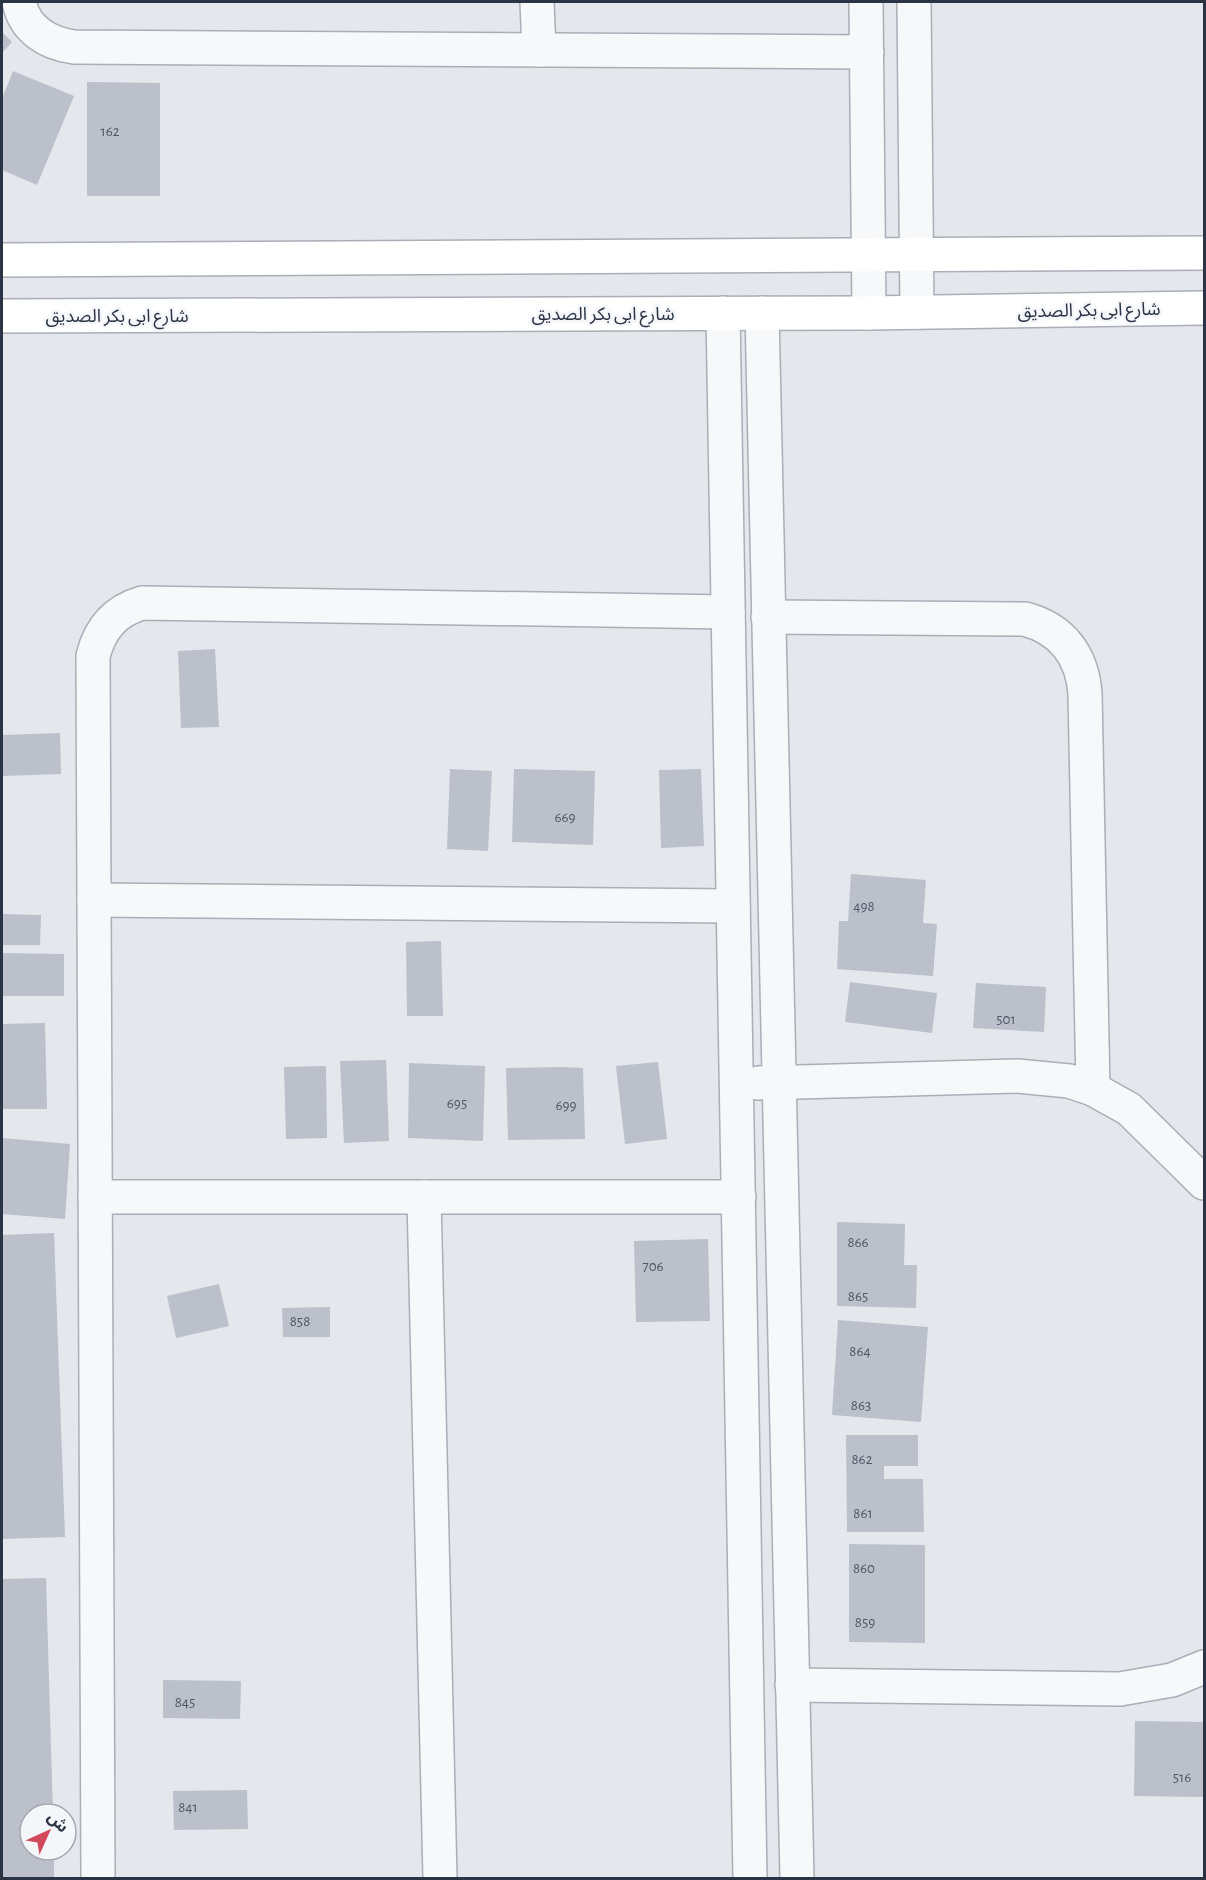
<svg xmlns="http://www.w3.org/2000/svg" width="1206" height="1880" font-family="'Alegreya Sans','Noto Sans Arabic',sans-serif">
<rect width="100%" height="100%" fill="#e4e7ec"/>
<g fill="#bbc0ca">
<path d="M2 32 12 42 2 53Z"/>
<path d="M13 71 74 96 37 185 2 170V99Z"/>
<path d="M87 82 160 83V196H87Z"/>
<path d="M215 649 219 727 181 728 178 651Z"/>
<path d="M60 733 61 774 2 776V735Z"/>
<path d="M450 769 492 771 488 851 447 849Z"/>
<path d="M514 769 595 771 593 845 512 842Z"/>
<path d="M701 769 704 846 661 848 659 770Z"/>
<path d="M851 874 926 880 923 923 937 924 933 976 837 969 839 921H848Z"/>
<path d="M2 914 41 915 40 945H2Z"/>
<path d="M441 941 443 1016H407L406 942Z"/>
<path d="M2 953 64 954V996H2Z"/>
<path d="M850 982 937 993 932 1033 845 1022Z"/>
<path d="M976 983 1046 987 1044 1032 973 1028Z"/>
<path d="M45 1023 47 1109H2V1024Z"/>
<path d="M386 1060 389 1141 344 1143 340 1061Z"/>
<path d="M658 1062 667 1139 625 1144 616 1066Z"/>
<path d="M409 1063 485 1066 483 1141 408 1138Z"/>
<path d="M326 1066 327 1138 286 1139 284 1067Z"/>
<path d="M562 1067 583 1068 585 1139 508 1140 506 1068Z"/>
<path d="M2 1138 70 1144 65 1219 2 1214Z"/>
<path d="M837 1222 905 1224 904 1265H917L916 1308 837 1306Z"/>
<path d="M54 1233 65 1537 2 1539V1235Z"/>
<path d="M708 1239 710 1321 636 1322 634 1241Z"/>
<path d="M219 1284 229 1326 176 1338 167 1296Z"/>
<path d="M330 1307V1337H283L282 1308Z"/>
<path d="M838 1320 928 1327 921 1422 832 1415Z"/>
<path d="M846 1435H918V1466H884V1479H923L924 1532H847Z"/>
<path d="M849 1544 925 1545V1643L849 1642Z"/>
<path d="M46 1578 53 1814H30V1850H54V1878H2V1579Z"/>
<path d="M163 1680 241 1681 240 1719 163 1718Z"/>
<path d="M1135 1721 1204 1722V1797L1134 1796Z"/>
<path d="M247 1790 248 1829 174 1830 173 1791Z"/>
</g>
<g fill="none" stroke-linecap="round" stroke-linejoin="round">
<defs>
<g id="minor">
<path d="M19 2C25 30 47 43 74 47L867 52"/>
<path d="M537 2 539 50"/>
<path d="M866 2 869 313"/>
<path d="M914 2 917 312"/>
<path d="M723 313 750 1878"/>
<path d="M762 313 797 1878"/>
<path d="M768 617 1025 619C1062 629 1082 655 1085 693L1093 1089"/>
<path d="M94 900 733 906"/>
<path d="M758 1083 1017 1076 1069 1081 1093 1089 1129 1109 1204 1183"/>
<path d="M95 1197H739"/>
<path d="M424 1197 440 1878"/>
<path d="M792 1685 1120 1689 1172 1680 1204 1667"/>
<path d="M98 1878 93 656C100 628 115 611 142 603L728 612"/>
</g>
<g id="secondary">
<path d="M2 260 1204 253"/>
<path d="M2 316 869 313 1204 308"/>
</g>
</defs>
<use href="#minor" stroke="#a9aeb7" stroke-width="36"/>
<use href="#secondary" stroke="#a9aeb7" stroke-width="36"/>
<use href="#minor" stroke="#f7f8fa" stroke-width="33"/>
<use href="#secondary" stroke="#fff" stroke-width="33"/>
</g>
<g text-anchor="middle" stroke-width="5" stroke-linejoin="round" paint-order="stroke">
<g font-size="15" fill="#4f5766">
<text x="110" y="136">162</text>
<text x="565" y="822">669</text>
<text x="864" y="911">498</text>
<text x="1006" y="1024">501</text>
<text x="457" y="1108">695</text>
<text x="566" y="1110">699</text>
<text x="858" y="1247">866</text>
<text x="653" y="1271">706</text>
<text x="858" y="1301">865</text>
<text x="300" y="1326">858</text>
<text x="860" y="1356">864</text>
<text x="861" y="1410">863</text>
<text x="862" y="1464">862</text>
<text x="863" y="1518">861</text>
<text x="864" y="1573">860</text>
<text x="865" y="1627">859</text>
<text x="185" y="1707">845</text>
<text x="1182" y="1782">516</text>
<text x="188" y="1812">841</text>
</g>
<g font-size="18" fill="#2b3445" stroke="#f4f6f9">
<text transform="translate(1089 310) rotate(-1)" y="6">شارع ابى بكر الصديق</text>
<text x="603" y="320">شارع ابى بكر الصديق</text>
<text x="117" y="322">شارع ابى بكر الصديق</text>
</g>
</g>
<rect width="1206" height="1880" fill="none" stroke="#2b3445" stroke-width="6"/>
<g transform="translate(48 1832) rotate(45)"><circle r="28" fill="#f4f6f9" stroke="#a4a8b1" stroke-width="1.5"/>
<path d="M0-4.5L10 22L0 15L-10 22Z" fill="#d1495b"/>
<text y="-9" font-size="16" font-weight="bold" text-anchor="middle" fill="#2b3445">ش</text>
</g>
</svg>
